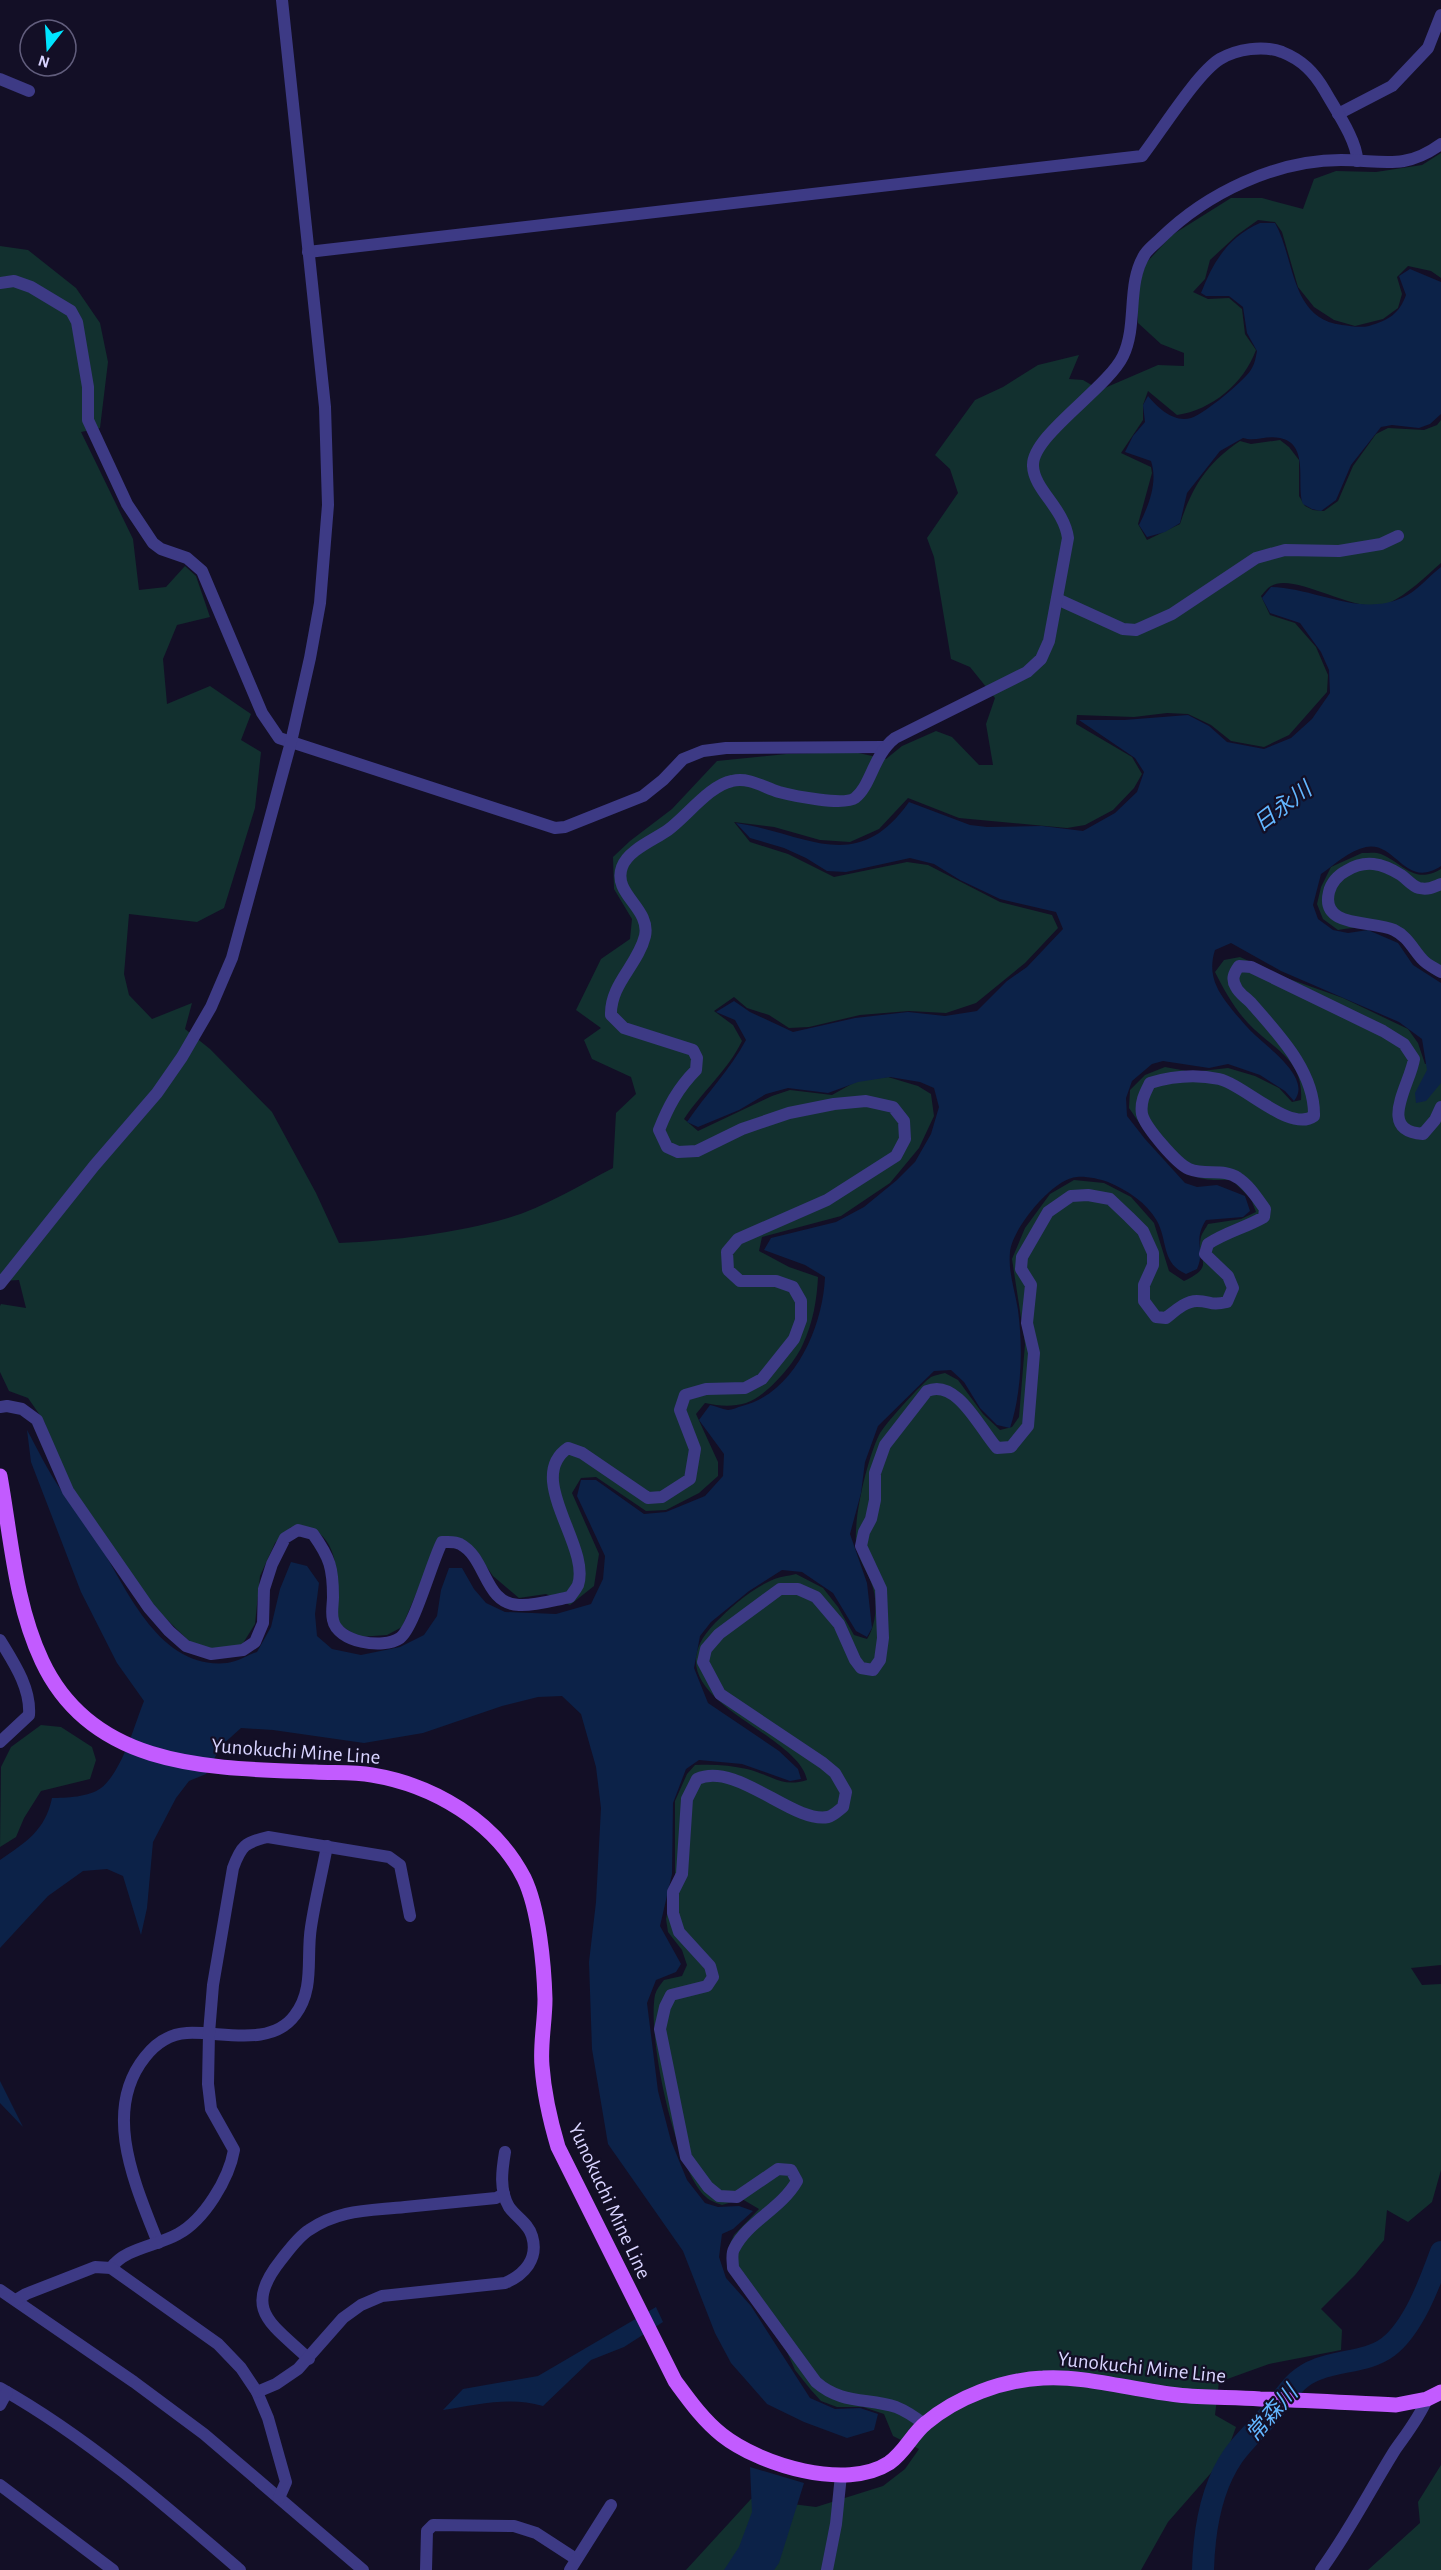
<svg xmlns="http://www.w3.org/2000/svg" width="1441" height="2570" font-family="'Alegreya Sans','Noto Sans JP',sans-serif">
<rect width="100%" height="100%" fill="#130f26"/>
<g fill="#12302f">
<path d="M1441 153V278L1431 271 1408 266 1397 277 1402 294 1398 308 1383 319 1355 326 1334 320 1314 307 1298 287 1282 232 1275 222 1258 220 1237 235 1210 260 1205 279 1193 292 1208 299 1229 298 1242 309 1245 334 1256 350C1244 383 1212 410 1177 415L1148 391 1143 405V420L1121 453 1151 467 1152 473 1138 524 1147 540 1180 524C1192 487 1207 463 1240 441L1251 444 1280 440 1289 447 1299 460V496L1305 506 1313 510 1324 511 1338 501 1353 466 1376 434 1388 428 1424 430 1437 425 1441 420V563C1425 577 1408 594 1389 603 1358 617 1295 571 1271 586 1267 588 1264 593 1261 596L1270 615 1295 623 1316 647 1328 675 1327 692 1289 735 1264 747 1231 741 1211 725 1188 714 1167 713 1134 717 1077 715 1076 724 1132 757 1142 774 1134 788 1113 810 1085 825 1067 828 959 818 908 798 879 829 850 842 820 840 774 827 734 822 750 842 788 854 834 877 907 862 928 865 1000 902 1052 915 1058 928 1025 963 976 1003 946 1013 909 1011 860 1015 809 1027 789 1028 769 1015 747 1008 734 997 714 1011 733 1025 742 1041C728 1070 702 1092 684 1119L698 1131 772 1096 790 1090 832 1095 857 1081 888 1077 918 1086 931 1094 934 1116 919 1148 890 1183 841 1216 762 1237 759 1251 789 1267 818 1277C817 1299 813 1323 803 1344 795 1363 766 1397 746 1403 732 1407 719 1406 705 1403L696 1414 718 1462V1476L699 1493 666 1510 646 1511 596 1477 581 1478 572 1493 599 1554 594 1586 570 1605 546 1594 519 1598 493 1576 475 1550 438 1542 402 1627 387 1635 359 1637 337 1623C335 1595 345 1547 314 1530 308 1527 297 1528 291 1527L275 1543 260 1576 255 1624 240 1648 213 1649 190 1642 149 1602 69 1486 44 1421 28 1398 9 1391 0 1372V1306L1 1304 26 1308 19 1280 0 1281V246L28 250 76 288 100 323 108 362 100 428 81 432 133 539 139 590 166 587 185 566 196 576 210 617 177 625 163 659 167 704 210 686 251 714 241 740 261 752 255 808 224 908 197 922 129 914 124 974 129 995 152 1019 192 1003 185 1029 210 1049 272 1112 316 1193 339 1243C391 1241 458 1233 508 1218 545 1207 580 1185 613 1168L616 1113 636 1094 631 1077 592 1059 584 1040 601 1028 576 1010 601 959 630 939 632 919 614 889 613 857 630 841 672 809 717 761 786 754 854 752 886 759 902 746 936 731 952 737 979 765H993L986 724 995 698 970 667 951 659 934 557 927 538 958 493 950 469 935 455 975 400 1003 387 1038 365 1079 355 1069 379 1083 380 1100 390 1158 365 1184 366V353L1161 344 1138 323 1137 291 1146 263 1172 235 1231 198H1262L1303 209 1314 179 1336 171 1376 172 1422 165Z"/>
<path d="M1362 853C1368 853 1376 852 1381 854 1404 864 1414 885 1441 869V978C1433 976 1428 970 1422 965 1415 958 1411 950 1404 943 1386 925 1361 926 1338 930L1323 919 1317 904 1321 887 1331 867Z"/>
<path d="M1240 957 1281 976 1343 998 1408 1029 1418 1043 1425 1064 1441 1057V1965L1411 1968 1422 1985 1441 1984V2170L1432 2202 1408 2222 1387 2210 1384 2240 1355 2275 1321 2309 1342 2330 1341 2350 1269 2364 1219 2382 1215 2415 1236 2427 1225 2457 1168 2522 1141 2570H686L751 2499 816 2507 883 2486 905 2469 919 2449 893 2436 884 2414 863 2407H837L821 2401 811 2390 795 2370 783 2343 754 2300 729 2246 734 2235 759 2209 742 2199 722 2205C717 2203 710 2201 706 2197 675 2169 647 2036 655 1995 656 1990 660 1985 664 1980L682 1976 687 1965 682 1950 668 1932 666 1919 675 1877V1801L687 1774 695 1765C713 1764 730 1765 747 1769 772 1775 781 1788 807 1780 797 1729 643 1697 715 1623 730 1608 750 1590 770 1581 777 1577 788 1576 796 1574L823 1588 838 1607 854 1635 867 1639C877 1624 878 1599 871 1582 866 1569 857 1558 856 1543 854 1516 867 1460 879 1435 883 1426 923 1382 931 1377 935 1375 941 1374 945 1373L958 1380 983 1414 1000 1430 1012 1427 1019 1417 1025 1344 1012 1259 1025 1228 1050 1194 1074 1180 1104 1183 1131 1197 1154 1223 1169 1271 1184 1281C1218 1265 1195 1260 1201 1237 1202 1233 1206 1228 1208 1224L1241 1219 1256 1212 1251 1199 1232 1180C1219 1180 1206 1181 1194 1176 1170 1166 1143 1129 1129 1108L1130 1090 1145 1075 1165 1067 1192 1072 1228 1068 1255 1076 1279 1088 1292 1102 1301 1100C1304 1058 1272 1049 1248 1023 1234 1008 1224 990 1215 972L1224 960Z"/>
<path d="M41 1725 61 1727 92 1747 96 1760 90 1779 41 1791 24 1818 16 1837 0 1847 1 1767 11 1747Z"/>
<path d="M1441 2465V2570H1368L1420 2523 1418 2502Z"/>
</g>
<g fill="#0c2248">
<path d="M1260 223H1275C1295 258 1290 319 1342 325 1351 326 1360 328 1369 326 1389 320 1399 314 1406 295L1399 276 1410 269 1441 282V414L1430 424 1419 428 1392 425 1381 427 1351 465 1336 500 1321 511 1312 509 1303 504C1296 484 1310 444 1280 438 1266 435 1256 442 1243 438L1220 451 1187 493 1180 523 1165 532 1147 537 1139 525C1149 505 1158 482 1151 461L1125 452 1133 436 1145 422 1143 405 1148 396C1158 408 1174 423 1191 418 1204 414 1246 380 1252 368 1255 363 1256 356 1257 351L1247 333 1243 307 1229 296H1206L1201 293C1213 262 1228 237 1260 223Z"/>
<path d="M1441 567V866C1405 890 1396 841 1366 847 1350 850 1334 865 1321 874L1313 905 1318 919 1333 930 1348 933 1368 930 1398 943 1413 965 1441 983V1083L1426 1101 1416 1103 1415 1093 1427 1070 1422 1039 1399 1022 1281 971 1231 943 1215 950C1211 962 1211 975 1217 987 1222 999 1239 1018 1248 1028 1262 1044 1314 1077 1294 1101L1285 1091 1260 1075 1228 1064 1209 1068 1163 1061 1152 1064 1132 1081 1126 1098 1127 1116 1145 1139 1185 1183 1197 1187 1217 1185 1245 1196 1250 1211 1243 1217 1206 1220C1192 1242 1206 1249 1197 1269L1186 1274C1161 1263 1168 1241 1157 1221 1147 1203 1127 1190 1108 1182 1100 1179 1085 1176 1077 1177 1053 1178 1012 1229 1010 1252 1008 1272 1015 1291 1018 1310 1023 1348 1022 1391 1010 1428L997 1425 980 1408 964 1382 951 1370 934 1371 878 1426 865 1462 861 1493 850 1534 867 1583 872 1628 867 1637 856 1631 833 1593 802 1572 782 1570 749 1591 711 1622 700 1636 694 1668 708 1703 779 1751 798 1769 801 1779 790 1781 742 1764 699 1760 686 1769 673 1803 672 1874 660 1926 681 1964 676 1972 656 1980 647 2003 658 2091 671 2141 687 2180 705 2203 718 2207 739 2206 753 2211 733 2229 722 2234 719 2257 726 2278 751 2306 810 2398 835 2409 860 2408 878 2414 874 2430 847 2438 804 2422 767 2404 731 2363 715 2333 683 2251 608 2144 592 2049 589 1962 596 1902 601 1808 596 1767 581 1714 562 1696 538 1697 502 1706 423 1733 364 1743 273 1730 241 1728 221 1746 206 1774 189 1781 176 1798 153 1842 147 1908 141 1935 123 1876 107 1869 83 1871 48 1896 0 1948V1860C26 1842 45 1831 52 1798 65 1798 90 1797 101 1788 122 1772 134 1726 144 1701L117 1663 81 1592 31 1462 27 1430C38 1450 48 1471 61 1490 73 1508 87 1524 98 1542 127 1589 159 1670 227 1663 237 1662 248 1655 257 1652L271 1627 280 1589 291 1562 307 1566 319 1583 315 1614 317 1636 332 1649 361 1655 400 1647 424 1635 437 1616 441 1590 449 1568H462L474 1589 486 1603 505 1612 556 1614 591 1604 603 1579 605 1556 577 1496 581 1480H596L644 1514 666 1512 705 1496 723 1476 724 1454 699 1420 710 1405C715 1406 722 1409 728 1410 732 1410 738 1407 742 1406 795 1393 823 1326 825 1277L805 1265 764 1250 771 1238 836 1222 864 1207 897 1180 915 1162 931 1134 939 1107 934 1088 920 1082 890 1077 858 1082 828 1093 788 1088 766 1094 739 1110 698 1127 687 1122C706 1094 730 1070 746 1040L735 1020 716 1012 734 1001 750 1012 793 1032 855 1018 908 1012 945 1016 977 1011 1007 981 1027 967 1063 929 1056 912 1000 899 960 880 934 864 910 858 846 872 827 871 806 858 784 848 750 838 736 823C807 833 856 877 909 802L970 825 987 827 1042 826 1083 831 1115 813 1137 792 1144 772 1135 758 1079 720H1124L1188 715 1209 726 1227 742 1264 749 1291 738 1312 719 1330 693 1329 670 1321 652 1300 623 1270 613 1262 598 1271 587C1316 588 1358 617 1402 598 1416 592 1429 576 1441 567Z"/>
<path d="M0 2081 23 2127 0 2103Z"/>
<path d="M656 2307 663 2322 624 2347 591 2360 543 2406C509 2396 477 2405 443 2410L463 2389 538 2376Z"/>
<path d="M750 2467 804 2483 779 2563 774 2570H724L739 2547 752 2512Z"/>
</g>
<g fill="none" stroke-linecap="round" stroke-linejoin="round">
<path stroke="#0c2248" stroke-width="22" d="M1203 2570C1204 2532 1211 2488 1233 2456 1245 2439 1262 2425 1275 2408 1289 2391 1296 2377 1318 2369 1340 2360 1368 2362 1388 2347 1414 2327 1430 2282 1441 2252"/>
<g stroke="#3d3a85" stroke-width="12">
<path d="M0 79 29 91"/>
<path d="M1338 114 1392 86 1428 48 1441 15"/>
<path d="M308 252 1142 156C1160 133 1197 73 1220 59 1237 49 1263 45 1282 52 1302 60 1314 72 1325 91 1335 109 1358 142 1357 161"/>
<path d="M0 283 14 281 31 287 71 311 77 322 88 387V420L127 504 153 543 161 549 187 558 202 571 262 713 279 738 555 828 565 827 643 796 663 780 683 759 703 751 726 748 883 747"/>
<path d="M1057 599 1123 629 1136 630 1172 614 1256 558 1285 550 1339 551 1381 544 1398 536"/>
<path d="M1441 884C1434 887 1428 890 1419 888 1412 886 1407 879 1401 875 1382 863 1365 859 1346 871 1338 875 1331 883 1329 892 1320 929 1373 920 1394 930 1407 936 1413 949 1422 959 1427 965 1435 968 1441 972"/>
<path d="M0 1284 94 1166 157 1093 182 1057 211 1007 232 958 291 742 310 658 320 603 328 505 325 407 282 0"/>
<path d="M0 1407 7 1406 22 1409 37 1420 68 1491 149 1608 169 1631 186 1646 211 1654 243 1650 255 1642 263 1623 264 1589 272 1564 285 1538 298 1530 313 1534C330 1558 333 1568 333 1597 333 1604 331 1613 333 1620 337 1642 383 1650 400 1638 414 1628 432 1561 442 1542 448 1542 455 1541 460 1544 487 1558 484 1604 519 1605 535 1606 554 1600 570 1597 572 1594 576 1589 578 1585 591 1546 524 1478 568 1448L582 1453 648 1498 662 1497 690 1479 695 1449 680 1410 685 1395 706 1389 745 1388 762 1379 794 1339 801 1320V1301L793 1287 776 1281H740L728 1270 727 1252 738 1239 827 1200 896 1156 905 1139 904 1121 893 1107 866 1101 834 1104 789 1113 742 1129 697 1151 678 1152 667 1147 659 1130C668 1107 678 1088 696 1070L697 1058 693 1050 624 1028 611 1015C610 984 638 965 645 936 651 908 612 894 622 867 628 850 654 840 668 830 687 816 710 785 732 781 749 777 763 787 779 792 794 796 844 806 855 798 871 786 873 755 895 738L1027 672 1041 659 1049 641 1068 538C1064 508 1034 490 1033 466 1031 436 1108 388 1123 356 1138 325 1126 284 1145 254 1149 248 1156 243 1161 238 1207 193 1276 160 1341 160 1382 160 1404 171 1441 144"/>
<path d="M0 1640C14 1663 31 1688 29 1715L0 1742"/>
<path d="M158 2243C136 2186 101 2112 145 2057 156 2043 169 2034 187 2033 221 2031 271 2048 295 2015 315 1989 306 1957 311 1927 315 1900 322 1873 327 1846"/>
<path d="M111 2268C125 2248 157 2246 178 2234 204 2220 229 2179 234 2150L211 2109 208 2084 209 2033 213 1985 233 1868C241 1846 245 1842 268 1837L389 1857 400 1865 410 1916"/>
<path d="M0 2290 134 2382 204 2434 363 2570"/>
<path d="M16 2300 26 2294 95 2267 111 2268 218 2344 241 2368 257 2392 268 2418 286 2482 279 2498"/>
<path d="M309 2359C272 2324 241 2310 281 2260 289 2250 298 2237 309 2230 340 2209 369 2211 405 2207 436 2204 466 2201 496 2198L504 2194"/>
<path d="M0 2388C87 2437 165 2505 240 2570"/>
<path d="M257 2392 276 2384 298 2369 343 2318 361 2305 382 2296 505 2283C524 2275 539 2259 532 2236 529 2224 516 2217 509 2207 499 2190 502 2170 505 2152"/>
<path d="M0 2405 7 2392"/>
<path d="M924 2424C915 2417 906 2411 896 2407 867 2398 841 2404 816 2382L733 2268C733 2262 731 2254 734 2249 747 2222 781 2209 797 2181L791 2170 778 2169 737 2197 719 2196 708 2187 686 2157 660 2029 665 2007 671 1995 707 1986 713 1977 710 1966 679 1932 673 1913V1892L682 1874 687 1799 697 1779C737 1761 793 1824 828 1817 833 1816 839 1810 843 1807L846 1792 835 1773 823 1763 720 1694 703 1662 706 1649 719 1634 780 1589H798L816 1597 839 1624 855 1660 861 1668 873 1670 880 1660 883 1638 881 1589 861 1546 864 1532 871 1519 875 1500V1473L885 1445 927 1391C957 1378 980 1429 997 1448L1011 1447 1028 1426 1034 1353 1027 1323 1031 1285 1021 1269 1022 1257 1048 1212 1071 1196 1088 1195 1110 1199 1129 1217 1143 1231 1153 1253V1265L1144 1285V1301L1156 1317 1166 1318C1175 1311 1185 1301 1197 1301 1211 1301 1210 1306 1227 1302L1233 1288 1228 1276 1205 1254 1208 1244C1226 1232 1245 1228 1264 1217L1265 1209C1257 1198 1249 1185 1238 1178 1224 1168 1205 1176 1189 1169 1177 1164 1145 1127 1142 1114 1140 1102 1145 1093 1150 1083 1173 1076 1195 1074 1219 1079 1245 1085 1290 1133 1314 1116 1315 1072 1279 1035 1252 1004 1247 998 1239 994 1236 987 1231 979 1234 973 1239 966L1251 967 1383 1031 1404 1044 1414 1059C1410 1085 1376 1131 1423 1134L1435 1120 1441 1107"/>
<path d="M0 2485 113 2570"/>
<path d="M426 2570 427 2531 433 2525 514 2526 536 2533 576 2559"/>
<path d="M570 2570 611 2505"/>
<path d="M827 2570 836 2524 841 2475"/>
<path d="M1321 2570C1349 2532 1370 2490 1395 2450 1407 2433 1419 2418 1427 2399"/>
</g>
<path stroke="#c25bff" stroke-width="15" d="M0 1476C11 1537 15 1604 42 1661 93 1770 213 1768 315 1772 334 1773 354 1772 372 1775 433 1785 495 1821 524 1878 539 1909 544 1965 545 1999 545 2022 540 2044 542 2066 544 2094 550 2120 558 2147L675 2381C689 2400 703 2420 722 2435 760 2465 846 2491 889 2463 905 2452 912 2434 926 2423 957 2397 1002 2380 1043 2378 1083 2375 1137 2391 1178 2395 1205 2398 1233 2397 1260 2399 1305 2400 1351 2403 1396 2405L1427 2399 1441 2392"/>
</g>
<g text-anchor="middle" stroke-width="4.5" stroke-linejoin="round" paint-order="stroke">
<g font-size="21" fill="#d9d4ff" stroke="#130f26">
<text transform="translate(296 1751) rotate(4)" y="7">Yunokuchi Mine Line</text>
<text transform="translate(610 2201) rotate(65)" y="7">Yunokuchi Mine Line</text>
<text transform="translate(1142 2367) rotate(6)" y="7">Yunokuchi Mine Line</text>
</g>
<g font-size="22" font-style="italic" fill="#62b6ff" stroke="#130f26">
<text transform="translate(1282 806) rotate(-37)" y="8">日永川</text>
<text transform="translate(1271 2413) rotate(-49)" y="8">常森川</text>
</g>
</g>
<g transform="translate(48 48) rotate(197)"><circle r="28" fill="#130f26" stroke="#625e7d" stroke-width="1.5"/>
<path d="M0-4.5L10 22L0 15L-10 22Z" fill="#00e5ff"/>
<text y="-9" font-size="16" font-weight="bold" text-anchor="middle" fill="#d9d4ff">N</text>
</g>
</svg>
